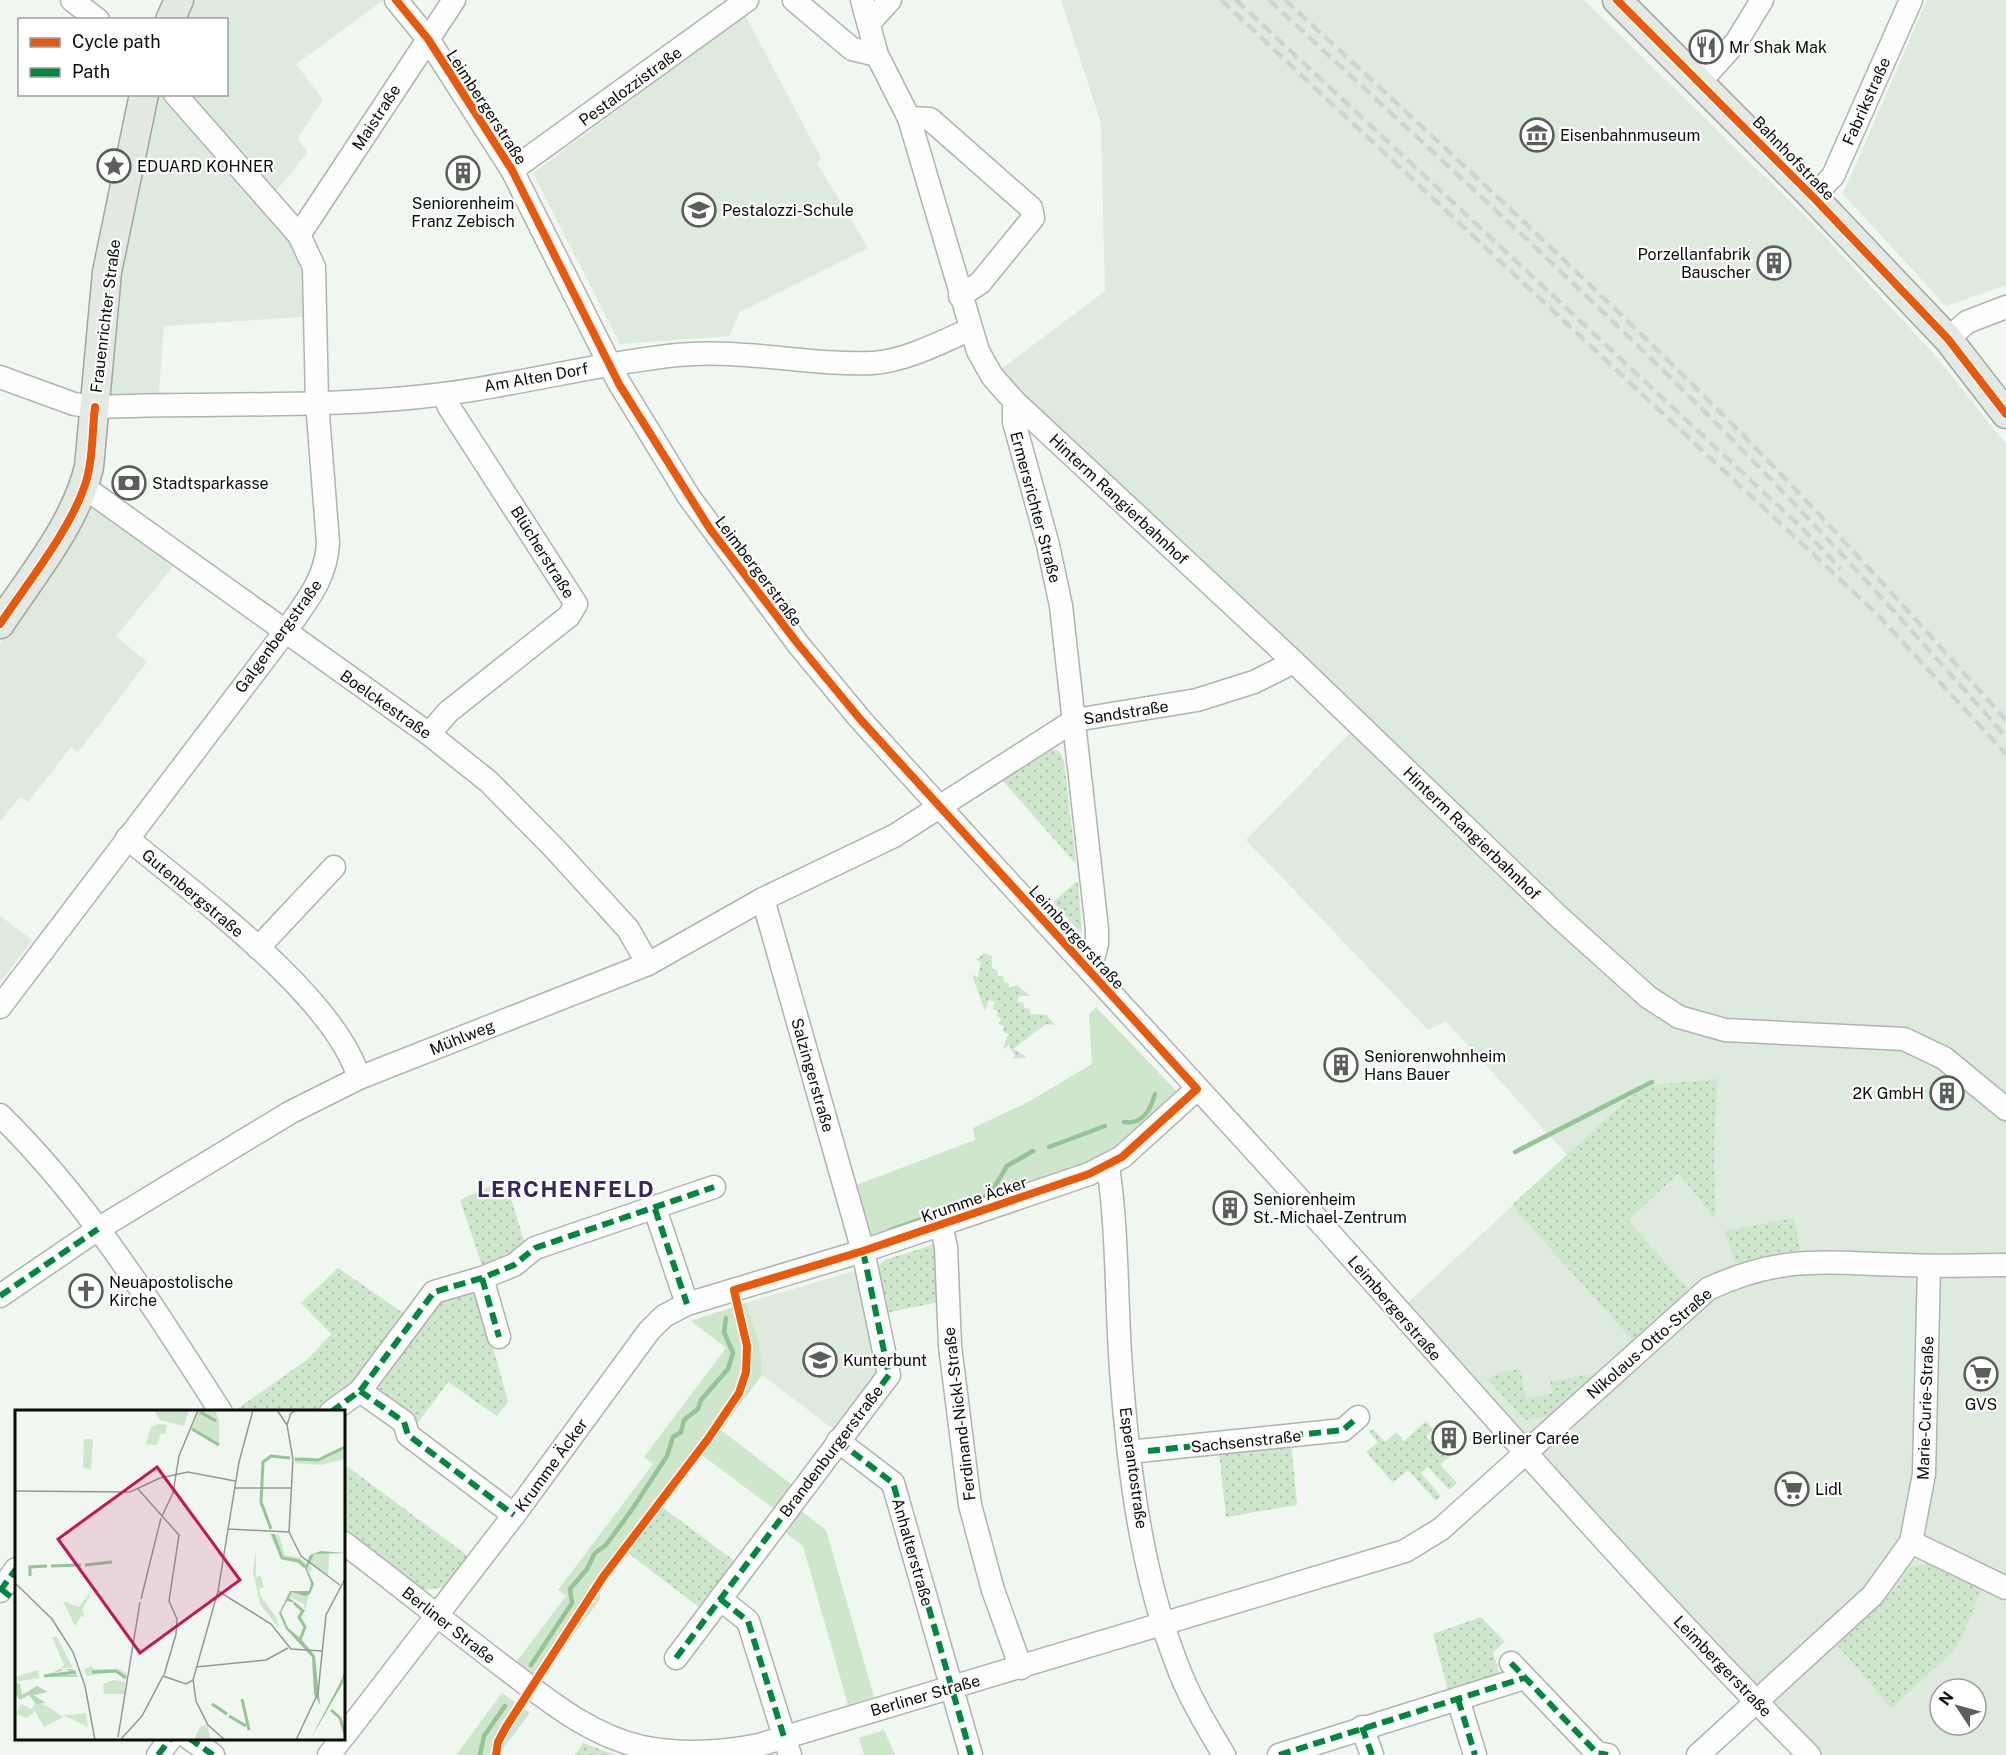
<svg xmlns="http://www.w3.org/2000/svg" width="2006" height="1755" font-family="'Public Sans',sans-serif">
<defs>
<pattern id="grass-dots" width="8" height="8" patternUnits="userSpaceOnUse" patternTransform="scale(1.5)"><rect width="8" height="8" fill="#cde6cc"/><path d="M2 2h.1M6 6h.1" fill="none" stroke="#afc4ae" stroke-width="1.8" stroke-linecap="round"/></pattern>
</defs>
<rect width="100%" height="100%" fill="#f0f6f0"/>
<g fill="#deeade" fill-rule="evenodd">
<path d="M195 0H384L296 64 323 100 297 139 308 152 268 201 299 235 315 316 164 326 158 404 109 406 114 312 121 264 156 95 226 94V20L186 19Z"/>
<path d="M1061 0H1584L1815 226 1933 353 2006 444V1100L1945 1052 1699 1018 1653 992 1022 400 1000 370 1105 291 1101 123Z"/>
<path d="M1927 0H2006V285L1946 306 1843 194Z"/>
<path d="M745 15 821 158 817 163 868 248 740 312 729 336 620 344 533 173Z"/>
<path d="M98 499 181 557 116 636 147 662 78 752 71 747 28 802 20 797 0 821V644Z"/>
<path d="M1354 729 1662 1017 1919 1052 2006 1118V1755H1809L1399 1311 1567 1155 1446 1021 1428 1030 1246 840ZM1940 1689H1976V1725H1940Z"/>
<path d="M0 916 32 940 0 983Z"/>
<path d="M854 1271H858L882 1374 837 1432 762 1375 760 1345 746 1303Z"/>
</g>
<g fill="url(#grass-dots)">
<path d="M1053 749 1060 752 1064 762 1076 864 1003 781Z"/>
<path d="M1076 882H1078L1082 931 1080 932 1053 902Z"/>
<path d="M984 953 992 956V969L997 970 998 976H1003L1004 982 1009 983V988L1017 985 1030 996H1018V1002L1024 1003V1008L1030 1009V1014L1046 1015 1055 1025 1046 1024 1013 1049 1027 1057 1012 1059 1015 1055 1009 1045 1003 1049 1008 1034 1003 1032 1004 1026 999 1024 1001 1018 997 1016 998 1011 993 1009 995 1002 989 1000 985 1011 972 975 978 977 981 962 976 960Z"/>
<path d="M1718 1079 1714 1138 1715 1219 1679 1173 1628 1220 1689 1290 1632 1340 1512 1205 1629 1098 1653 1085Z"/>
<path d="M505 1179 525 1244 515 1248 505 1261 483 1268 460 1200Z"/>
<path d="M1794 1218 1800 1250 1772 1254 1736 1264 1725 1231Z"/>
<path d="M942 1242 943 1301 881 1314 873 1276 878 1266 885 1260Z"/>
<path d="M338 1268 406 1315 343 1398 323 1411 233 1412 308 1359 331 1334 301 1303Z"/>
<path d="M465 1290 480 1299 508 1402 497 1416 448 1382 417 1424 380 1394 377 1377 437 1299Z"/>
<path d="M1520 1369 1526 1399 1553 1393 1550 1382 1596 1373 1549 1416 1525 1420 1489 1380 1497 1373Z"/>
<path d="M1426 1421 1433 1429 1426 1436 1440 1451 1448 1444 1455 1452 1440 1465 1457 1483 1449 1490 1428 1467 1421 1473 1441 1496 1436 1501 1408 1470 1393 1483 1366 1452 1378 1442 1369 1432 1373 1429 1385 1442 1396 1432 1404 1441Z"/>
<path d="M1291 1442 1297 1505 1226 1517 1219 1452Z"/>
<path d="M344 1464 468 1556 442 1588 420 1590 344 1532Z"/>
<path d="M662 1507 744 1568 708 1614 628 1553Z"/>
<path d="M1929 1564 1982 1589 1956 1649 1891 1708 1834 1641C1869 1620 1888 1602 1910 1567Z"/>
<path d="M1481 1617 1505 1642 1493 1652 1501 1679 1449 1694 1433 1634Z"/>
<path d="M583 1743 615 1755H575Z"/>
</g>
<g fill="#cde6cc">
<path d="M1096 1007 1183 1098 1117 1154 865 1243 846 1189 975 1140 973 1128 1030 1101 1092 1064 1089 1014Z"/>
<path d="M746 1303 760 1345 762 1375 721 1430 800 1491 791 1503 826 1530 874 1697 848 1705 803 1546 775 1525 782 1515 702 1455 600 1590V1599L540 1680 517 1661 566 1596 558 1590 653 1464 644 1457 726 1348 691 1321Z"/>
<path d="M502 1693 530 1713 502 1750V1755H456Z"/>
<path d="M884 1730 895 1755H864L859 1738Z"/>
</g>
<g fill="none" stroke-linecap="round" stroke-linejoin="round">
<g stroke="#96c496" stroke-width="4.5">
<path d="M1124 1122C1142 1125 1151 1109 1155 1094"/>
<path d="M1049 1147 1105 1126"/>
<path d="M1515 1152 1652 1082"/>
<path d="M890 1230 984 1197 992 1191 1007 1166 1033 1151"/>
<path d="M531 1665 572 1603 570 1589 587 1569 595 1553 606 1545 631 1511 667 1456 673 1437 681 1432 684 1420 698 1409 701 1400 728 1369 733 1353 724 1332 726 1318"/>
<path d="M480 1755 484 1736 505 1706"/>
</g>
<defs>
<g id="minor">
<path d="M72 0 98 20"/>
<path d="M396 0 428 39 512 170 618 381 689 497 798 644 860 719C1014 890 1172 1058 1327 1230 1486 1407 1641 1587 1809 1755"/>
<path d="M794 0 852 49 877 55"/>
<path d="M862 0 877 55 909 118 978 351 992 376 1014 401 1294 662 1559 917 1648 997 1679 1017 1725 1030 1904 1039 1944 1058 2006 1109"/>
<path d="M869 23 890 0"/>
<path d="M1700 82 1737 41 1762 0"/>
<path d="M909 118 930 119 1031 208 1033 218 980 283 960 296"/>
<path d="M512 170 747 0"/>
<path d="M1813 197 1833 176 1911 0"/>
<path d="M299 235 454 0"/>
<path d="M1948 339 1967 322 2006 307"/>
<path d="M0 377 74 404 95 407C211 402 329 409 444 394 522 384 599 363 677 355 743 348 809 366 873 363 905 361 942 342 971 329"/>
<path d="M1014 401V422L1048 545 1061 606 1097 929V944L1090 970"/>
<path d="M84 487 429 734 489 782 555 849 628 929 648 964"/>
<path d="M429 734 448 712 569 616 576 604 449 407 444 394"/>
<path d="M127 838C194 894 334 995 359 1078"/>
<path d="M258 948 334 867"/>
<path d="M0 1007 285 632C305 603 326 580 328 543L317 402 314 267 299 235 175 94"/>
<path d="M0 1115C89 1202 154 1308 221 1412"/>
<path d="M1108 1166C1118 1233 1116 1301 1121 1369 1128 1466 1141 1571 1176 1662 1188 1695 1206 1725 1224 1755"/>
<path d="M655 1209 687 1304"/>
<path d="M941 1224 946 1247 950 1346 970 1505 993 1590 1021 1668"/>
<path d="M482 1278 499 1337"/>
<path d="M0 1296 98 1229 291 1112 359 1078 648 964 763 899 894 836 1075 720 1197 700 1254 682 1294 662"/>
<path d="M360 1391 404 1422 408 1435 514 1515"/>
<path d="M331 1412 360 1391 434 1292 482 1278 514 1265 535 1248 714 1187"/>
<path d="M838 1441 893 1483 971 1755"/>
<path d="M1129 1452 1343 1430 1358 1417"/>
<path d="M1911 1542 2006 1588"/>
<path d="M344 1543C398 1584 451 1627 505 1668 548 1700 589 1735 642 1747 682 1755 720 1753 759 1745L1405 1551 1441 1529 1708 1289C1783 1254 1826 1263 1905 1265 1939 1267 1972 1265 2006 1265"/>
<path d="M0 1591 16 1569"/>
<path d="M720 1599 748 1621 790 1755"/>
<path d="M676 1658 889 1375 863 1251 763 899"/>
<path d="M1511 1663 1597 1753 1608 1755"/>
<path d="M1458 1699 1475 1755"/>
<path d="M1362 1727 1372 1755"/>
<path d="M344 1736 514 1515 649 1331 664 1316 687 1304 863 1251 1089 1174 1122 1157 1197 1089"/>
<path d="M189 1738 213 1755"/>
<path d="M158 1755 171 1738"/>
<path d="M329 1755 342 1738"/>
<path d="M1279 1755 1524 1678"/>
<path d="M1698 1755 1873 1595 1911 1542 1924 1474 1929 1266"/>
</g>
<g id="major">
<path d="M1617 0 1813 197 1948 339 2006 414"/>
<path d="M170 20 179 0"/>
<path d="M0 624C32 575 75 525 89 467L107 272 144 94"/>
</g>
</defs>
<use href="#minor" stroke="#b0b4b0" stroke-width="25"/>
<use href="#major" stroke="#9ea89e" stroke-width="31"/>
<use href="#minor" stroke="#fdfefd" stroke-width="22"/>
<use href="#major" stroke="#e4e9e4" stroke-width="28"/>
<g stroke="#d1d3d1" stroke-width="4.5" stroke-dasharray="12 6" stroke-linecap="butt">
<path d="M1221 0 1876 613 2006 754"/>
<path d="M1236 0 1803 529 1841 569"/>
<path d="M1269 0C1414 135 1560 267 1700 407 1806 513 1907 624 2006 737"/>
<path d="M1285 0C1427 131 1569 262 1706 398 1810 501 1908 611 2006 720"/>
</g>
<g stroke="#00873e" stroke-width="6" stroke-dasharray="12 6" stroke-linecap="butt">
<path d="M655 1209 687 1304"/>
<path d="M482 1278 499 1337"/>
<path d="M0 1296 98 1229"/>
<path d="M360 1391 404 1422 408 1435 514 1515"/>
<path d="M331 1412 360 1391 434 1292 482 1278 514 1265 535 1248 714 1187"/>
<path d="M838 1441 893 1483 971 1755"/>
<path d="M1148 1451 1343 1430 1358 1417"/>
<path d="M1 1589 16 1601"/>
<path d="M0 1591 16 1569"/>
<path d="M720 1599 748 1621 784 1737"/>
<path d="M676 1658 889 1375 863 1251"/>
<path d="M1511 1663 1597 1753 1608 1755"/>
<path d="M1458 1699 1475 1755"/>
<path d="M1362 1727 1372 1755"/>
<path d="M189 1738 213 1755"/>
<path d="M158 1755 171 1738"/>
<path d="M1279 1755 1524 1678"/>
</g>
<defs>
<g id="cycleway">
<path d="M396 0 428 39 512 170 619 384 710 529 798 644 860 719 1197 1089 1122 1157 1089 1174 863 1251 734 1290 747 1346 746 1372 739 1393 708 1439 603 1577 506 1727 498 1742 496 1755"/>
<path d="M1617 0 1813 197 1948 339 2006 414"/>
<path d="M0 624C27 584 70 530 85 485 93 461 92 433 95 407"/>
</g>
</defs>
<use href="#cycleway" stroke="#fff" stroke-width="11"/>
<use href="#cycleway" stroke="#e8590c" stroke-width="8"/>
</g>
<defs>
<symbol id="restaurant-ring" viewBox="-11 -11 22 22"><circle r="9.5" fill="#fff" stroke="#5a5f5a" stroke-width="1.5"/><path d="M-5-6h1v4h1v-4h1v4h1v-4h1v5L-1.5 .5V6h-2V.5L-5-1ZM5-6V6H3V1.5H1.5Q1.5-4 5-6Z" fill="#5a5f5a"/></symbol>
<symbol id="museum-ring" viewBox="-11 -11 22 22"><circle r="9.5" fill="#fff" stroke="#5a5f5a" stroke-width="1.5"/><path d="M0-6L6-3V-2H-6V-3ZM-5-1h2V3h-2ZM-1-1h2V3h-2ZM3-1h2V3H3ZM-6 4H6V6H-6Z" fill="#5a5f5a"/></symbol>
<symbol id="sight-ring" viewBox="-11 -11 22 22"><circle r="9.5" fill="#fff" stroke="#5a5f5a" stroke-width="1.5"/><path d="M0-6L1.8-2.2L6-1.7L2.9 1.2L3.7 5.4L0 3.3L-3.7 5.4L-2.9 1.2L-6-1.7L-1.8-2.2Z" fill="#5a5f5a"/></symbol>
<symbol id="building-ring" viewBox="-11 -11 22 22"><circle r="9.5" fill="#fff" stroke="#5a5f5a" stroke-width="1.5"/><path d="M-4-6H4V6H1V3H-1V6H-4ZM-2.5-4.3h1.7v1.8h-1.7ZM.8-4.3h1.7v1.8H.8ZM-2.5-1h1.7V.8h-1.7ZM.8-1h1.7V.8H.8Z" fill="#5a5f5a"/></symbol>
<symbol id="school-ring" viewBox="-11 -11 22 22"><circle r="9.5" fill="#fff" stroke="#5a5f5a" stroke-width="1.5"/><path d="M0-5L7-2L0 1L-7-2ZM-4 1L0 2.5L4 1V4Q0 6-4 4Z" fill="#5a5f5a"/></symbol>
<symbol id="bank-ring" viewBox="-11 -11 22 22"><circle r="9.5" fill="#fff" stroke="#5a5f5a" stroke-width="1.5"/><path d="M-6-4H6V4H-6ZM0-2.3a2.3 2.3 0 1 0 0 4.6a2.3 2.3 0 1 0 0-4.6Z" fill="#5a5f5a"/></symbol>
<symbol id="church-ring" viewBox="-11 -11 22 22"><circle r="9.5" fill="#fff" stroke="#5a5f5a" stroke-width="1.5"/><path d="M-1.2-6h2.4v3.5h3.3v2.4h-3.3V6h-2.4V-.1h-3.3v-2.4h3.3Z" fill="#5a5f5a"/></symbol>
<symbol id="supermarket-ring" viewBox="-11 -11 22 22"><circle r="9.5" fill="#fff" stroke="#5a5f5a" stroke-width="1.5"/><path d="M-6-5.5h2.5l.6 2H6L4.5 2H-2.5L-4.4-4H-6ZM-1.5 3.2a1.3 1.3 0 1 0 .1 0ZM3 3.2a1.3 1.3 0 1 0 .1 0Z" fill="#5a5f5a"/></symbol>
</defs>
<g fill-rule="evenodd">
<use href="#restaurant-ring" x="1687" y="28" width="38" height="38"/>
<use href="#museum-ring" x="1518" y="116" width="38" height="38"/>
<use href="#sight-ring" x="95" y="147" width="38" height="38"/>
<use href="#building-ring" x="444" y="154" width="38" height="38"/>
<use href="#school-ring" x="680" y="191" width="38" height="38"/>
<use href="#building-ring" x="1755" y="244" width="38" height="38"/>
<use href="#bank-ring" x="110" y="464" width="38" height="38"/>
<use href="#building-ring" x="1322" y="1046" width="38" height="38"/>
<use href="#building-ring" x="1928" y="1074" width="38" height="38"/>
<use href="#building-ring" x="1211" y="1189" width="38" height="38"/>
<use href="#church-ring" x="67" y="1272" width="38" height="38"/>
<use href="#school-ring" x="801" y="1341" width="38" height="38"/>
<use href="#supermarket-ring" x="1962" y="1355" width="38" height="38"/>
<use href="#building-ring" x="1430" y="1419" width="38" height="38"/>
<use href="#supermarket-ring" x="1773" y="1470" width="38" height="38"/>
</g>
<g text-anchor="middle" stroke-width="4.5" stroke-linejoin="round" paint-order="stroke">
<g font-size="16" fill="#0a0d0a" stroke="#fff" text-anchor="start">
<text x="1729" y="53">Mr Shak Mak</text>
<text x="1560" y="141">Eisenbahnmuseum</text>
<text x="137" y="172">EDUARD KOHNER</text>
<text x="463" y="209" text-anchor="middle">Seniorenheim<tspan x="463" dy="18">Franz Zebisch</tspan></text>
<text x="722" y="216">Pestalozzi-Schule</text>
<text x="1751" y="260" text-anchor="end">Porzellanfabrik<tspan x="1751" dy="18">Bauscher</tspan></text>
<text x="152" y="489">Stadtsparkasse</text>
<text x="1364" y="1062">Seniorenwohnheim<tspan x="1364" dy="18">Hans Bauer</tspan></text>
<text x="1924" y="1099" text-anchor="end">2K GmbH</text>
<text x="1253" y="1205">Seniorenheim<tspan x="1253" dy="18">St.-Michael-Zentrum</tspan></text>
<text x="109" y="1288">Neuapostolische<tspan x="109" dy="18">Kirche</tspan></text>
<text x="843" y="1366">Kunterbunt</text>
<text x="1981" y="1410" text-anchor="middle">GVS</text>
<text x="1472" y="1444">Berliner Carée</text>
<text x="1815" y="1495">Lidl</text>
</g>
<g font-size="16" fill="#0a0d0a" stroke="#fff">
<text transform="translate(630 86) rotate(-36)" y="6">Pestalozzistraße</text>
<text transform="translate(1866 101) rotate(-66)" y="6">Fabrikstraße</text>
<text transform="translate(487 107) rotate(57)" y="6">Leimbergerstraße</text>
<text transform="translate(376 117) rotate(-57)" y="6">Maistraße</text>
<text transform="translate(1794 158) rotate(46)" y="6">Bahnhofstraße</text>
<text transform="translate(105 316) rotate(-83)" y="6">Frauenrichter Straße</text>
<text transform="translate(536 377) rotate(-10)" y="6">Am Alten Dorf</text>
<text transform="translate(1119 499) rotate(43)" y="6">Hinterm Rangierbahnhof</text>
<text transform="translate(1036 507) rotate(75)" y="6">Ermersrichter Straße</text>
<text transform="translate(543 552) rotate(58)" y="6">Blücherstraße</text>
<text transform="translate(759 571) rotate(53)" y="6">Leimbergerstraße</text>
<text transform="translate(278 636) rotate(-54)" y="6">Galgenbergstraße</text>
<text transform="translate(386 704) rotate(35)" y="6">Boelckestraße</text>
<text transform="translate(1126 712) rotate(-9)" y="6">Sandstraße</text>
<text transform="translate(1472 833) rotate(44)" y="6">Hinterm Rangierbahnhof</text>
<text transform="translate(193 893) rotate(40)" y="6">Gutenbergstraße</text>
<text transform="translate(1077 937) rotate(48)" y="6">Leimbergerstraße</text>
<text transform="translate(462 1037) rotate(-22)" y="6">Mühlweg</text>
<text transform="translate(813 1075) rotate(74)" y="6">Salzingerstraße</text>
<text transform="translate(974 1199) rotate(-19)" y="6">Krumme Äcker</text>
<text transform="translate(1395 1308) rotate(49)" y="6">Leimbergerstraße</text>
<text transform="translate(1649 1343) rotate(-41)" y="6">Nikolaus-Otto-Straße</text>
<text transform="translate(1925 1408) rotate(-88)" y="6">Marie-Curie-Straße</text>
<text transform="translate(959 1414) rotate(-97)" y="6">Ferdinand-Nickl-Straße</text>
<text transform="translate(1246 1441) rotate(-6)" y="6">Sachsenstraße</text>
<text transform="translate(831 1451) rotate(-53)" y="6">Brandenburgerstraße</text>
<text transform="translate(551 1465) rotate(-54)" y="6">Krumme Äcker</text>
<text transform="translate(1134 1468) rotate(82)" y="6">Esperantostraße</text>
<text transform="translate(913 1552) rotate(74)" y="6">Anhalterstraße</text>
<text transform="translate(449 1625) rotate(38)" y="6">Berliner Straße</text>
<text transform="translate(1723 1666) rotate(46)" y="6">Leimbergerstraße</text>
<text transform="translate(925 1695) rotate(-16)" y="6">Berliner Straße</text>
</g>
<g font-size="22" font-weight="bold" letter-spacing="1.5" fill="#37255f" stroke="#fff">
<text x="566" y="1197">LERCHENFELD</text>
</g>
</g>
<g transform="translate(15 1410)">
<rect width="330" height="330" fill="#f0f6f0"/>
<path d="M139 0H174L169 16 145 10ZM193 0H200L204 11V34L188 25ZM143 14 152 15 150 24 146 23 142 35 131 34 136 17ZM309 142 314 144 313 165 294 153 299 144ZM278 181 294 185 290 201 289 194 274 187ZM37 227H42L58 258H46L49 255ZM23 260 24 268 0 272V267ZM98 270 110 272V284H89L88 274ZM21 292 32 296 48 307 29 317 20 301 12 308 1 304 6 294 17 299ZM71 303 73 317 48 305H56Z" fill="#cde6cc"/>
<path d="M45 259 49 260 38 263 59 265 51 259H58L63 267H29ZM0 272 5 274 7 285 22 276 33 282 18 285 31 293 21 294 14 285 5 290 0 284Z" fill="#b4dab4"/>
<path d="M193 0 188 25 176 19 183 1ZM69 29H78L76 59 68 58ZM330 37V49L305 55 280 53V49L288 47 304 49ZM254 123 264 125 270 145 284 147 297 158 295 162 282 153 266 148ZM241 140V167L246 166 249 177 244 179 246 187 262 208 263 217 245 194 238 162ZM79 177 67 200 70 207 66 206 60 216 48 191 64 197ZM77 256 79 259H105L112 264 110 270 101 262 71 266 69 259ZM192 314 196 330H179L185 317Z" fill="#cde6cc"/>
<path d="M306 141 330 143 299 144 292 159 299 174 295 184 290 186 277 182 274 188 281 193 272 191 266 202 273 218 286 229 300 246 305 295 299 284 297 247 271 219 264 203 275 181H294L296 173 290 158 295 145ZM330 260 328 273 295 330 326 271Z" fill="#96c496"/>
<path fill="none" stroke="#96c496" stroke-width="3" d="M185 2 201 11M177 19 204 35M280 49 303 50 330 37M256 119 246 92 248 52 256 46 275 48M258 124 267 148 284 151 290 157M70 155 97 152M36 156 66 155M15 166V157L32 156M279 193 288 201 284 207 290 217 285 230M77 262 101 261 111 268M29 266 61 262M227 289 234 320M197 294 212 304M316 300 325 308 330 324M214 306 231 316"/>
<path fill="none" stroke="#949994" stroke-width="1.5" d="M262 0 272 15 278 49 274 122M272 15 276 3 282 0M219 78H276M123 79 164 125 154 191 162 209 161 224 149 265M0 81 115 82 145 68 173 62 220 71M147 106 158 83 164 46 183 0M213 119 274 122 286 146 325 175M0 173 37 209 58 242 70 276 80 330M203 181 256 214 276 239 307 241M126 189 146 108M181 257 251 250 273 238M178 269 181 291 193 315 210 330M103 327 125 192M106 329 127 306 148 266 171 274 178 270 203 181 224 52 238 0M281 330 303 283 311 205 330 169"/>
<path fill="#c2185b" fill-opacity="0.15" stroke="#c2185b" stroke-width="3" d="M142 57 225 170 125 243 43 129Z"/>
<rect width="330" height="330" fill="none" stroke="#0a0d0a" stroke-width="3"/>
</g>
<rect x="18" y="18" width="210" height="78" fill="#ffffff" stroke="#9d9e9d" stroke-width="1.5"/>
<rect x="30" y="38" width="30" height="9" fill="#e8590c" stroke="#9d9e9d" stroke-width="1.5"/>
<text x="72" y="48" font-size="18" fill="#0a0d0a">Cycle path</text>
<rect x="30" y="68" width="30" height="9" fill="#00873e" stroke="#9d9e9d" stroke-width="1.5"/>
<text x="72" y="78" font-size="18" fill="#0a0d0a">Path</text>
<g transform="translate(1958 1707) rotate(306)"><circle r="28" fill="#ffffff" stroke="#9d9e9d" stroke-width="1.5"/>
<path d="M0-4.5L10 22L0 15L-10 22Z" fill="#5a5f5a"/>
<text y="-9" font-size="16" font-weight="bold" text-anchor="middle" fill="#0a0d0a">N</text>
</g>
</svg>
